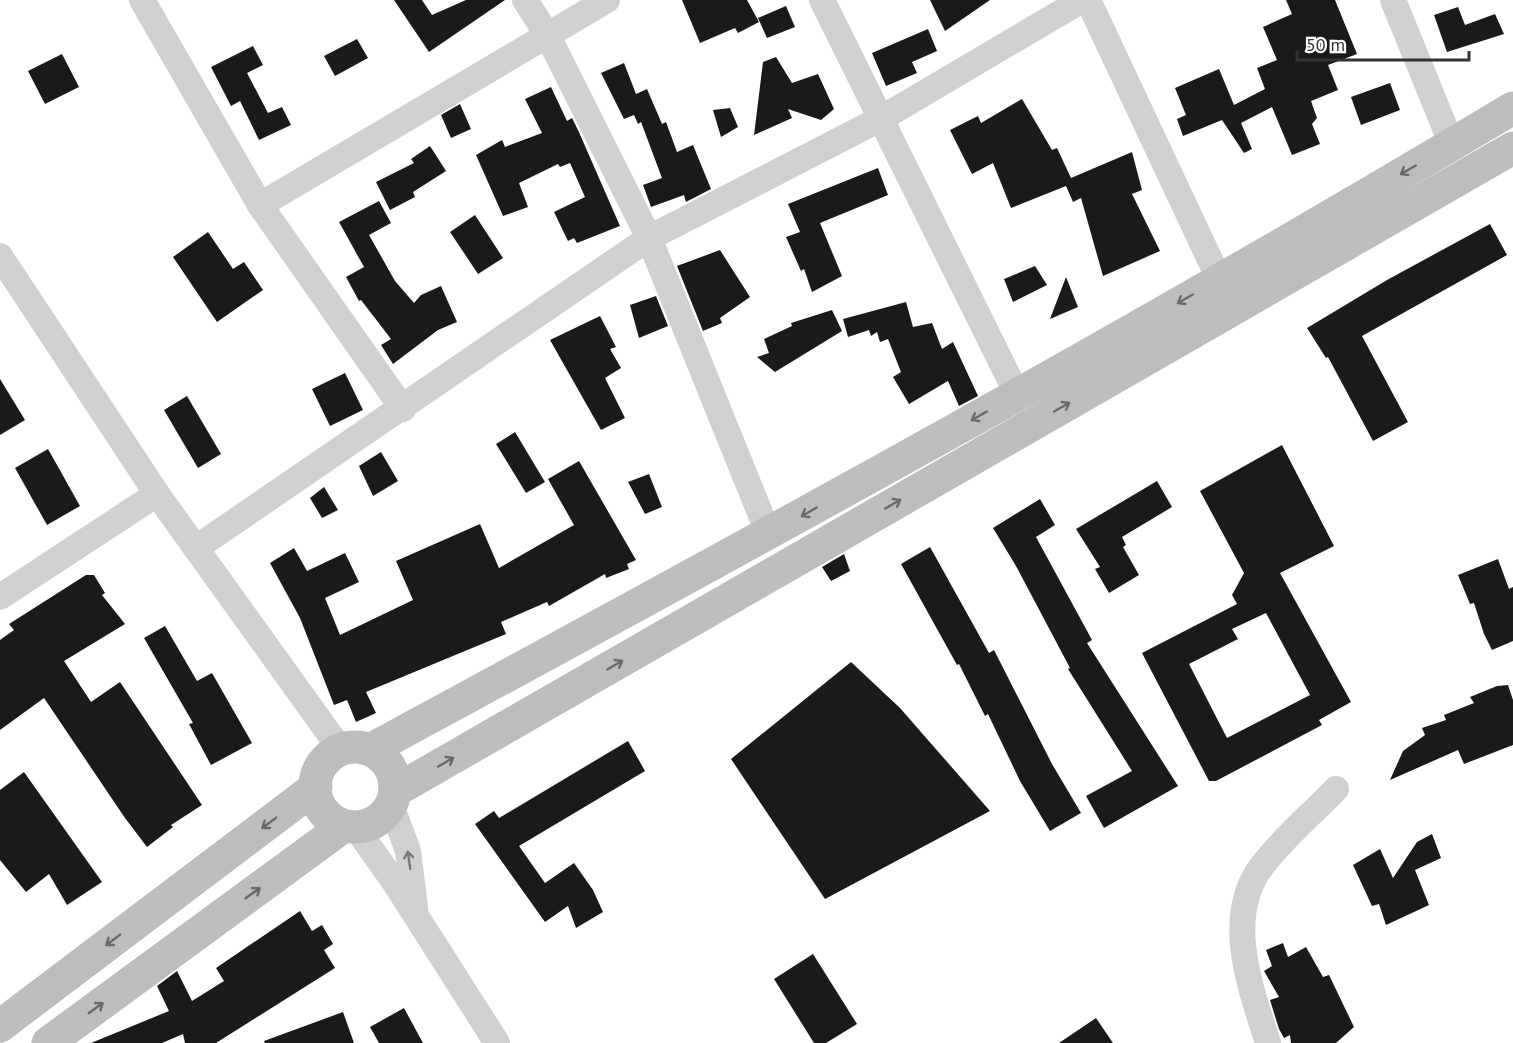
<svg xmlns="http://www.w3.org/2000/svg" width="1513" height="1043" font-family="'PT Sans',sans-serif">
<rect width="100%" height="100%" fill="#fff"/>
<g fill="#1a1a1a" fill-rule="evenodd">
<path d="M394 0H422L432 15 466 0H505L429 52Z"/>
<path d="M682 0H747L759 22 738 33 735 28 700 43Z"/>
<path d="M930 0H990L945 31Z"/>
<path d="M1286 0H1335L1357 54 1328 65 1338 90 1311 101 1317 118 1312 124 1320 144 1292 155 1272 107 1241 123 1252 149 1244 153 1222 120 1183 136 1177 119 1186 115 1175 88 1219 69 1234 105 1265 89 1257 68 1277 60 1263 27 1292 14Z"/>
<path d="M786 6 795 27 767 38 758 18Z"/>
<path d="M1458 7 1465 25 1495 14 1504 34 1447 52 1434 15Z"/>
<path d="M928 29 937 51 912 62 917 73 886 86 872 53Z"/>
<path d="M357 39 368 58 335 76 324 56Z"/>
<path d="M253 46 263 65 247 73 268 113 282 107 291 125 259 140 240 101 231 106 211 67Z"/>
<path d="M62 54 79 87 45 104 28 71Z"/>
<path d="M776 57 792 83 818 74 834 109 821 120 788 109 792 118 754 135 763 62Z"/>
<path d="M624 63 636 94 647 89 662 124 666 122 677 152 693 145 711 189 686 202 684 195 651 207 643 185 662 178 641 122 638 124 634 115 624 119 601 73Z"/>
<path d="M1390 83 1400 110 1361 125 1351 97Z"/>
<path d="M551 87 567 121 572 118 578 130 620 226 577 243 574 238 568 241 554 212 585 197 570 163 560 167 558 164 519 183 528 207 503 216 476 155 502 140 505 147 542 133 525 99Z"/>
<path d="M1022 99 1052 150 1057 148 1071 178 1132 152 1142 190 1132 194 1160 251 1103 276 1081 198 1073 202 1066 186 1011 208 993 163 972 174 950 130 978 116 981 123Z"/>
<path d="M460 104 471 129 451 138 441 115Z"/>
<path d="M730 108 738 127 721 137 713 110Z"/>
<path d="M430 146 446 171 413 192 415 197 390 210 376 182 414 163 411 159Z"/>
<path d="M878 168 888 195 820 223 842 276 812 292 804 269 801 271 786 237 800 232 788 204Z"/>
<path d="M379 201 391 223 369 235 395 281 414 303 421 295 441 286 457 322 438 330 393 364 381 345 391 339 361 300 359 301 346 277 364 267 339 222Z"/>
<path d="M475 215 503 258 478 274 450 232Z"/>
<path d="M1490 224 1507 255 1362 336 1408 422 1373 441 1328 357 1326 358 1307 328 1387 280Z"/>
<path d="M208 232 233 269 244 262 263 290 217 322 173 257Z"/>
<path d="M720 250 750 297 720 318 722 323 703 331 677 266Z"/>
<path d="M1035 266 1047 285 1013 302 1004 279Z"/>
<path d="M1066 277 1078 307 1050 319Z"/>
<path d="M656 296 668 326 639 338 630 305Z"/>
<path d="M906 302 913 327 932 323 942 349 953 342 978 396 959 406 948 381 909 404 893 377 901 372 888 339 880 342 877 332 871 336 869 330 848 337 843 319Z"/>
<path d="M832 310 842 331 775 372 757 357 769 353 764 339 792 326 791 323Z"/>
<path d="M600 316 616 347 610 349 621 368 605 378 625 418 601 430 550 340Z"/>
<path d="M345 373 363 410 330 426 312 389Z"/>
<path d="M0 379 25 420 0 435Z"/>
<path d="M187 396 221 454 198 468 164 410Z"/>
<path d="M515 432 545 482 526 493 496 444Z"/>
<path d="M1282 445 1334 546 1280 573 1351 702 1319 720 1322 725 1216 781H1209L1142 653 1237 604 1232 595 1244 573 1200 491ZM1266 613 1310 695 1227 738 1189 664 1238 639 1232 629Z"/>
<path d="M48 449 80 506 47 525 15 468Z"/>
<path d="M381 452 398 481 373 496 359 466Z"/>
<path d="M579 461 636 560 627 564 629 569 606 578 605 574 549 606 547 602 501 622 506 634 366 692 376 713 356 722 347 700 334 705 300 618 270 563 294 548 307 571 345 553 359 582 325 598 340 635 413 600 396 561 480 524 499 568 574 525 548 479Z"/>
<path d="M649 474 662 507 645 514 628 482Z"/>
<path d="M1157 481 1172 507 1122 537 1126 545 1123 547 1139 575 1109 593 1095 569 1100 567 1076 529Z"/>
<path d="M324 487 338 510 322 518 310 498Z"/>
<path d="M1040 499 1055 525 1036 537 1092 640 1087 643 1178 786 1104 828 1086 796 1132 771 1068 669 1070 668 1016 566 993 528Z"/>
<path d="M930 547 989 653 994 650 1052 764 1081 813 1050 831 1020 781 988 714 985 716 959 664 957 665 901 564Z"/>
<path d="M844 554 850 571 831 581 822 567Z"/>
<path d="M1498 559 1509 589 1513 587V641L1492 650 1484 634 1474 603 1470 604 1458 575Z"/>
<path d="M86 575H94L105 593 102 595 125 624 64 661 91 702 120 682 202 805 171 825 173 827 147 847 125 818 44 698 0 730V640L14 630 9 624Z"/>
<path d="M165 626 197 681 212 673 252 743 211 765 189 724 193 723 144 638Z"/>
<path d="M851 662 900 708 990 811 825 899 731 759Z"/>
<path d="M1508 685 1513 700V745L1464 764 1458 750 1390 780 1403 751 1425 735 1422 728 1446 720 1444 715 1474 703 1470 697 1497 686Z"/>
<path d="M628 741 645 771 519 846 545 883 574 863 593 890 603 912 576 928 568 906 545 922 475 824 494 811 499 818Z"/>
<path d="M24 772 102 882 67 905 49 874 26 892 0 860V790Z"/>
<path d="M1432 834 1441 858 1415 870 1429 905 1386 925 1379 904 1372 906 1353 865 1380 849 1393 878 1417 842Z"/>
<path d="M300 911 312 931 322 925 333 944 324 950 335 968 216 1043H185L183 1034 162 1043H91L169 1011 157 986 177 971 192 1001 224 981 216 968Z"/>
<path d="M1283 943 1288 957 1306 947 1323 977 1329 975 1354 1027 1336 1043H1291L1290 1035 1284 1038 1279 1029 1270 1000 1279 997 1264 971 1272 966 1266 950Z"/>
<path d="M813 954 857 1024 826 1043H814L774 979Z"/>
<path d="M404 1008 423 1043H379L370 1027Z"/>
<path d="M343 1012 354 1043H265L264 1041Z"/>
<path d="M1096 1018 1113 1043H1059Z"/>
</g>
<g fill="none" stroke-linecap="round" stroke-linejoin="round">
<g stroke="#d0d0d0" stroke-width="26">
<path d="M142 0 260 205 403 409"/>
<path d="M525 0 548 36 649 238 769 535"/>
<path d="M822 0 1017 394"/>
<path d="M1088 0 1219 279"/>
<path d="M1393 0 1452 145"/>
<path d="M260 205 607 0"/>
<path d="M0 256 157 494 341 750"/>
<path d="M196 548 649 238 882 118 1082 0"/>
<path d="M0 597 157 494"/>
<path d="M391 805 408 851 415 907"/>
<path d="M356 828 395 883 497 1043"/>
<path d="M1268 1043C1251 989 1223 917 1262 866 1283 838 1312 814 1336 789"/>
</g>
<g stroke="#bdbdbd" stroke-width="33">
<circle cx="355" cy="787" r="40"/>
<path d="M370 750C754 542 1138 333 1513 108"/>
<path d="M395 791 1513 148"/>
<path d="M0 1026 316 787"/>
<path d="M48 1043 344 826"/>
</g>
</g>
<defs><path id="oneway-shaft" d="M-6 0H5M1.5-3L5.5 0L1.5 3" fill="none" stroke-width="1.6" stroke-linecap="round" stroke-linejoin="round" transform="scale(1.5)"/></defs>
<g stroke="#6a6a6a">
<use href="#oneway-shaft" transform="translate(1408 170) rotate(150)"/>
<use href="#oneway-shaft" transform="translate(1185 299) rotate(150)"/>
<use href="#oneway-shaft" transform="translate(1062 407) rotate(-30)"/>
<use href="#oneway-shaft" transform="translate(979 416) rotate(150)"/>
<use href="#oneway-shaft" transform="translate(893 504) rotate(-30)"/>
<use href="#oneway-shaft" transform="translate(809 512) rotate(150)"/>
<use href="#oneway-shaft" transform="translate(615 665) rotate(-30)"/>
<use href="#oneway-shaft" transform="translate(446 762) rotate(-30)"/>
<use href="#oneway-shaft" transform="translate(269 823) rotate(143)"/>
<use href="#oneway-shaft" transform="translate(253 893) rotate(-36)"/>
<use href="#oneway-shaft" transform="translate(113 940) rotate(143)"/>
<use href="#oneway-shaft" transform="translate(96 1008) rotate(-36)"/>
</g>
<use stroke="#7a7a7a" href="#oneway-shaft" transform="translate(409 860) rotate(-98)"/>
<path d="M1297 51v9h172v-9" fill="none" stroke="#333333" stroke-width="3"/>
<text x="1306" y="51" font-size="18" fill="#333333" stroke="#ffffff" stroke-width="4.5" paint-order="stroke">50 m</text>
</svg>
